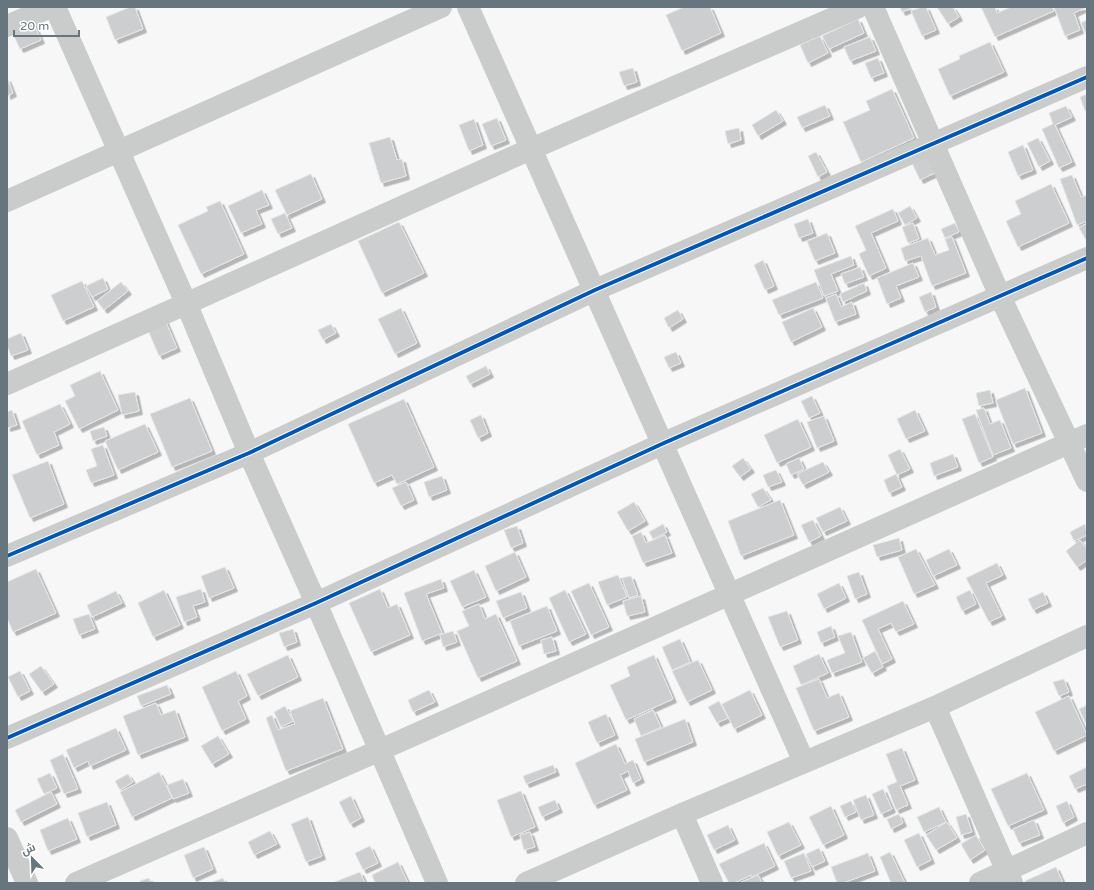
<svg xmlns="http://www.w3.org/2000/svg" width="1094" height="890" font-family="'Varela Round',Cairo,sans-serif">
<defs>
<filter id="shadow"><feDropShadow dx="3.5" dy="3.5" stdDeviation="0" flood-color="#0004"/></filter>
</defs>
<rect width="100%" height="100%" fill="#f7f7f7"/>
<g fill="#cccecf" stroke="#e6e6e6" filter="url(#shadow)">
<path d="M130 7H135L143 29 115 40 106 17Z"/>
<path d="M684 7H710L721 33 682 51 666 15Z"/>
<path d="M900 7H914L902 12Z"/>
<path d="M922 7H926L936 30 922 36 911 11Z"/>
<path d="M937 7H953L959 17 948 24Z"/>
<path d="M981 7H995L997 13 1011 7H1052L1054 11 995 37Z"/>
<path d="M1054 7H1087L1074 13 1080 30 1065 36Z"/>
<path d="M858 19 864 33 829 49 822 36Z"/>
<path d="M32 20 41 40 20 49 11 30Z"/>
<path d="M1087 20V36L1081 23Z"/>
<path d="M820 36 828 53 808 63 800 45Z"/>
<path d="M870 37 876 51 850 61 844 47Z"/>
<path d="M990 42 1004 72 950 96 938 69 960 59 959 56Z"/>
<path d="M878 58 884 73 871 78 865 63Z"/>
<path d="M633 68 637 82 624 86 619 72Z"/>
<path d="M7 78 13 93 7 96Z"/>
<path d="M892 89 914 138 861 162 843 122 870 110 866 101Z"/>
<path d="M1087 94V110L1085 111 1080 97Z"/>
<path d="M825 105 830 116 802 128 797 117Z"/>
<path d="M1066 106 1072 117 1055 125 1072 162 1059 168 1042 129 1053 124 1049 113Z"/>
<path d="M776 110 783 121 758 136 752 125Z"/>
<path d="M497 118 506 140 491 146 482 124Z"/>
<path d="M474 119 483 145 469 151 459 125Z"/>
<path d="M739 128 741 140 728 144 725 131Z"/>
<path d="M390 137 397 160 402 159 406 176 381 183 369 143Z"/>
<path d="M1038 138 1050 161 1039 167 1027 143Z"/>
<path d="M1023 145 1033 170 1018 176 1008 152Z"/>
<path d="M816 152 827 172 818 177 808 156Z"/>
<path d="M931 154 939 171 920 180 912 163Z"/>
<path d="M311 174 322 199 287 215 275 190Z"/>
<path d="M1072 175 1081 197 1087 195V221L1077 225 1060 179Z"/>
<path d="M1051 184 1069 223 1018 247 1006 221 1021 214 1015 201Z"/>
<path d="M262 190 269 205 256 210 262 224 241 233 228 206Z"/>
<path d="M220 201 244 254 201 274 178 225 208 211 206 207Z"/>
<path d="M910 206 917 218 905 225 898 213Z"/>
<path d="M893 209 898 221 871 233 886 268 869 276 859 254 866 250 855 226Z"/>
<path d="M285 213 292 228 278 234 271 219Z"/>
<path d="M808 219 813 233 799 238 794 224Z"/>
<path d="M399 222 424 273 382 293 358 241Z"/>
<path d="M913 223 919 239 908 243 902 227Z"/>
<path d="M955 223 959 232 945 238 941 229Z"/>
<path d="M1087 223V239L1086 240 1079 228Z"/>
<path d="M827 233 835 253 815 261 807 241Z"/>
<path d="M952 237 966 273 932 286 921 256 905 261 901 248 928 238 935 255 949 250 945 239Z"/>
<path d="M851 256 854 265 831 274 838 291 824 296 814 270Z"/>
<path d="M763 260 774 286 765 290 754 265Z"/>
<path d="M913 263 919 277 896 286 901 298 887 304 877 278Z"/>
<path d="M860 267 864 277 845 284 841 274Z"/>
<path d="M103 278 108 289 92 297 86 286Z"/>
<path d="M82 281 94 307 63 321 51 295Z"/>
<path d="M121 282 128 291 104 310 97 301Z"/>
<path d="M816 282 823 298 779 315 772 300Z"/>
<path d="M864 283 867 291 843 302 840 294Z"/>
<path d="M931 292 936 307 925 312 919 297Z"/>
<path d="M836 294 841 307 852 302 856 314 835 322 826 298Z"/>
<path d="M401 308 417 343 395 354 378 319Z"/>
<path d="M813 308 822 327 791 342 782 322Z"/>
<path d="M678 310 683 319 669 328 664 318Z"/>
<path d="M165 320 177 348 159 356 147 328Z"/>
<path d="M331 324 336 333 323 340 318 330Z"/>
<path d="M21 333 28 350 11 356 7 345V339Z"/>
<path d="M676 352 681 363 669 368 664 357Z"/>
<path d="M486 366 490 374 470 384 466 376Z"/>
<path d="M100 371 118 410 79 429 65 401 75 396 70 385Z"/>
<path d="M1025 388 1042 433 1013 444 996 400Z"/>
<path d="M990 390 993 403 979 406 976 393Z"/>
<path d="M135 392 139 411 122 415 118 395Z"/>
<path d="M812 396 820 413 809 418 801 401Z"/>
<path d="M190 398 212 451 172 467 150 414Z"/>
<path d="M404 399 434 467 397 484 392 475 374 483 348 424Z"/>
<path d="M60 404 70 424 54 432 59 445 37 455 22 421Z"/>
<path d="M984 408 990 424 1000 420 1011 448 993 455 976 410Z"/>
<path d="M12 410 17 425 7 428V412Z"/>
<path d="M915 410 925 431 906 439 897 419Z"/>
<path d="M975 414 993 457 979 463 962 419Z"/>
<path d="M481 415 488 433 478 438 470 420Z"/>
<path d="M824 416 834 441 817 448 807 422Z"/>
<path d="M798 419 811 447 777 463 764 435Z"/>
<path d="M145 424 158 452 118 470 105 441Z"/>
<path d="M104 427 107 436 93 441 90 431Z"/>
<path d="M103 445 114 475 91 483 86 470 97 466 91 449Z"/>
<path d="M900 449 910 469 897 475 888 455Z"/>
<path d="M953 454 958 467 934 476 930 463Z"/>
<path d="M743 458 751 469 740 477 732 466Z"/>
<path d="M799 458 804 469 791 475 786 464Z"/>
<path d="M48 461 64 504 30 518 12 475Z"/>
<path d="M823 462 829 472 803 485 797 474Z"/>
<path d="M776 470 782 482 768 487 763 475Z"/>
<path d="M896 474 902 487 889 493 884 480Z"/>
<path d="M442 476 447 490 429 497 424 482Z"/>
<path d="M406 482 414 500 401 506 392 488Z"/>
<path d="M763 488 771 500 758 507 751 494Z"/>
<path d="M780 500 794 535 741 556 728 521Z"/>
<path d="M634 502 645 521 628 531 617 512Z"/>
<path d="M840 507 847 521 823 532 816 518Z"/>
<path d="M813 520 821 536 809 542 801 525Z"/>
<path d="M663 524 667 532 653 539 649 532Z"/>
<path d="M1085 524 1087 535 1074 541 1070 532Z"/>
<path d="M517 526 523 543 511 548 504 530Z"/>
<path d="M641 532 646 543 665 535 672 553 643 563 632 536Z"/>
<path d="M899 538 902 550 877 557 873 545Z"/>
<path d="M1080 540 1087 550V560L1077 567 1066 551Z"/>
<path d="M916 549 935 585 914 594 898 557Z"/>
<path d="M949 549 957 565 933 576 926 560Z"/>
<path d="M515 552 526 577 496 591 485 566Z"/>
<path d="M997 563 1003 575 986 583 1002 616 989 622 966 578Z"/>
<path d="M225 567 234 588 209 598 201 576Z"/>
<path d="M36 569 56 613 13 632 7 618V582Z"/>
<path d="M474 570 486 597 462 607 450 581Z"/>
<path d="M859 572 867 594 855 599 847 576Z"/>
<path d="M618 575 627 597 607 605 598 582Z"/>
<path d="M631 576 638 595 629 598 622 578Z"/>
<path d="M441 579 444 588 426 594 442 633 422 641 404 593Z"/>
<path d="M589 583 609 627 591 635 571 591Z"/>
<path d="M839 583 846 598 824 609 817 594Z"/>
<path d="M201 589 205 602 193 606 197 617 184 622 176 597Z"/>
<path d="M380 589 388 608 397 604 410 635 371 652 349 603Z"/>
<path d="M164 590 180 625 153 637 138 603Z"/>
<path d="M565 590 586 634 569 642 549 598Z"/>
<path d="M970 590 976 604 962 611 956 597Z"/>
<path d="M116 591 122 603 92 617 87 605Z"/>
<path d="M521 592 527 608 503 618 496 601Z"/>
<path d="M1043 592 1048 603 1033 610 1028 599Z"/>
<path d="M641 596 645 612 627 616 623 601Z"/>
<path d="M903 601 914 624 896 632 891 623 878 629 892 659 882 664 862 620Z"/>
<path d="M479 604 485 619 496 614 517 661 478 678 457 631 469 626 462 611Z"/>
<path d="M547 606 557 631 519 646 510 621Z"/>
<path d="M787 611 798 640 780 647 768 617Z"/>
<path d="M89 614 95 629 79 635 73 619Z"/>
<path d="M831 626 835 637 821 643 817 632Z"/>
<path d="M293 629 297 642 284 647 279 633Z"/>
<path d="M453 631 457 642 443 647 440 635Z"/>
<path d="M851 632 862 662 832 673 827 660 845 653 838 636Z"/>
<path d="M552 637 556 651 544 654 541 640Z"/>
<path d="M680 639 690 662 672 670 662 647Z"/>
<path d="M875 651 883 667 872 673 863 658Z"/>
<path d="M819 654 828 673 801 685 793 666Z"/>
<path d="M288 655 298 677 258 696 247 674Z"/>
<path d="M654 655 673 699 626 720 610 685 630 676 627 667Z"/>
<path d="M698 660 712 690 687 702 672 671Z"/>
<path d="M41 666 54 684 42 692 29 674Z"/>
<path d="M20 671 30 691 18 697 8 677Z"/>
<path d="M236 671 247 696 238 701 246 719 222 731 202 687Z"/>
<path d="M819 679 827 698 839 693 849 717 814 731 796 688Z"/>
<path d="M1064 679 1069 692 1059 696 1053 682Z"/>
<path d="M167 685 171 694 141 706 137 696Z"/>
<path d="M429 690 435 702 413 712 408 700Z"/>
<path d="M750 690 762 715 734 729 722 704Z"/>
<path d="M1069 696 1087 735 1054 751 1035 712Z"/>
<path d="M323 698 343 749 286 771 266 718 272 715 278 730 295 724 290 711Z"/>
<path d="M719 701 728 718 717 723 708 707Z"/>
<path d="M156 703 161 715 175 710 185 737 138 755 123 716Z"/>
<path d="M1087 705V726L1079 709Z"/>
<path d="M285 706 293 721 281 727 274 712Z"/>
<path d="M653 710 661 727 641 736 634 719Z"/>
<path d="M606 714 615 735 597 743 588 722Z"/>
<path d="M685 719 693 742 644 762 635 739Z"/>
<path d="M116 728 126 750 90 766 88 761 74 768 66 750Z"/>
<path d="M218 736 229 754 212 764 201 746Z"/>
<path d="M616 744 625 764 633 760 641 779 633 783 628 771 620 775 627 790 594 805 575 763Z"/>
<path d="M902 748 915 780 900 786 908 805 896 810 887 786 897 782 886 754Z"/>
<path d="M63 754 78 789 64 794 50 760Z"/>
<path d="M553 765 556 772 526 784 523 776Z"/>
<path d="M1087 767V784L1075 789 1069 776Z"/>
<path d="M159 772 172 798 132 817 120 792Z"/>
<path d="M50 773 57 788 44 794 37 779Z"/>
<path d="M1027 773 1044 810 1008 826 991 789Z"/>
<path d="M128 774 133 782 120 790 115 781Z"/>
<path d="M183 779 189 793 173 799 167 785Z"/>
<path d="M883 789 892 809 881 814 872 794Z"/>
<path d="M521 791 535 827 511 837 497 800Z"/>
<path d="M51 792 57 804 21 822 15 810Z"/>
<path d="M866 795 874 815 861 820 853 800Z"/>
<path d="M351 796 361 818 350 824 339 802Z"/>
<path d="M555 800 559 809 542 817 538 807Z"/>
<path d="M851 801 856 812 845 817 840 806Z"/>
<path d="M1067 801 1074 817 1063 823 1056 806Z"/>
<path d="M107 802 116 825 87 837 78 813Z"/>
<path d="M831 806 844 835 823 845 809 817Z"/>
<path d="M939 807 946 822 924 832 917 817Z"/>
<path d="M899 814 903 823 891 829 887 819Z"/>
<path d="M966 814 972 832 961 835 956 817Z"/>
<path d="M308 817 322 856 306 862 291 824Z"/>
<path d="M68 818 77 839 48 851 40 830Z"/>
<path d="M1034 820 1040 835 1019 843 1013 829Z"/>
<path d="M789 822 801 845 778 856 767 832Z"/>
<path d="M947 822 957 838 936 850 926 835Z"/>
<path d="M728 825 735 840 714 850 707 835Z"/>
<path d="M270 831 277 844 254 855 248 842Z"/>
<path d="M530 832 535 847 524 850 520 835Z"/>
<path d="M919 833 931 860 917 867 904 840Z"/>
<path d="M976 835 985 850 970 860 961 844Z"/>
<path d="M764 843 775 866 752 877 751 875 734 883H729L719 864Z"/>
<path d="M370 846 378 863 363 870 355 853Z"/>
<path d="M204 847 213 869 193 878 184 855Z"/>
<path d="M819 848 825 861 812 867 806 854Z"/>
<path d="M890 852 905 883H891L880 857Z"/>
<path d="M804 853 811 871 791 878 784 861Z"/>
<path d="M868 853 875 871 843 883H837L831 867Z"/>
<path d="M398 862 408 883H375L372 875Z"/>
<path d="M1056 867 1063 883H1026L1025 881Z"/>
<path d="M360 872 365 883H332Z"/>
<path d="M758 875 762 883H739Z"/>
<path d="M149 878 151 883H140V881Z"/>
<path d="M223 878 225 883H210Z"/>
</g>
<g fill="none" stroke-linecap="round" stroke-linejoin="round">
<g stroke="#cacccc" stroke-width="22">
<path d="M55 7 186 303 249 453 316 603 437 883"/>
<path d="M468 7 804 762"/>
<path d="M873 7 1000 296 1087 481"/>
<path d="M7 26 51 7"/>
<path d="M7 201 441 7"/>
<path d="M7 384 531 149 859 7"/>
<path d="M7 556 249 453 595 290 1087 77"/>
<path d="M935 707 1012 883"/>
<path d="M7 738 316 603 664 443 1087 258"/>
<path d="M682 814 712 883"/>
<path d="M7 838 27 883"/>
<path d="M76 883 378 751 1087 435"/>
<path d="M526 883 682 814 935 707 1087 636"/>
<path d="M980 883 1087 833"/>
</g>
<defs>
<g id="cycleway">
<path d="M7 556 249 453 595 290 1087 77"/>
<path d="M7 738 316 603 664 443 1087 258"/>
</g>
</defs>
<use href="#cycleway" stroke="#fff" stroke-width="6"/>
<use href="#cycleway" stroke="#0057b8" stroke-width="4"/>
</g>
<rect width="1094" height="890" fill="none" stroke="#66757e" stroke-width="16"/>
<g transform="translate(32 858) rotate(337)" stroke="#ffffff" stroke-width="3" paint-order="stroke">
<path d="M0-3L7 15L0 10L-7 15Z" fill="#66757e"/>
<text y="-6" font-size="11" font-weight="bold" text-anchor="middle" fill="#66757e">ش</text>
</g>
<path d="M14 30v6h65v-6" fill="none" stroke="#66757e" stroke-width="2"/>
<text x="20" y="30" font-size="12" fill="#66757e" stroke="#ffffff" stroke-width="3" paint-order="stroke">20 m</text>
</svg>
